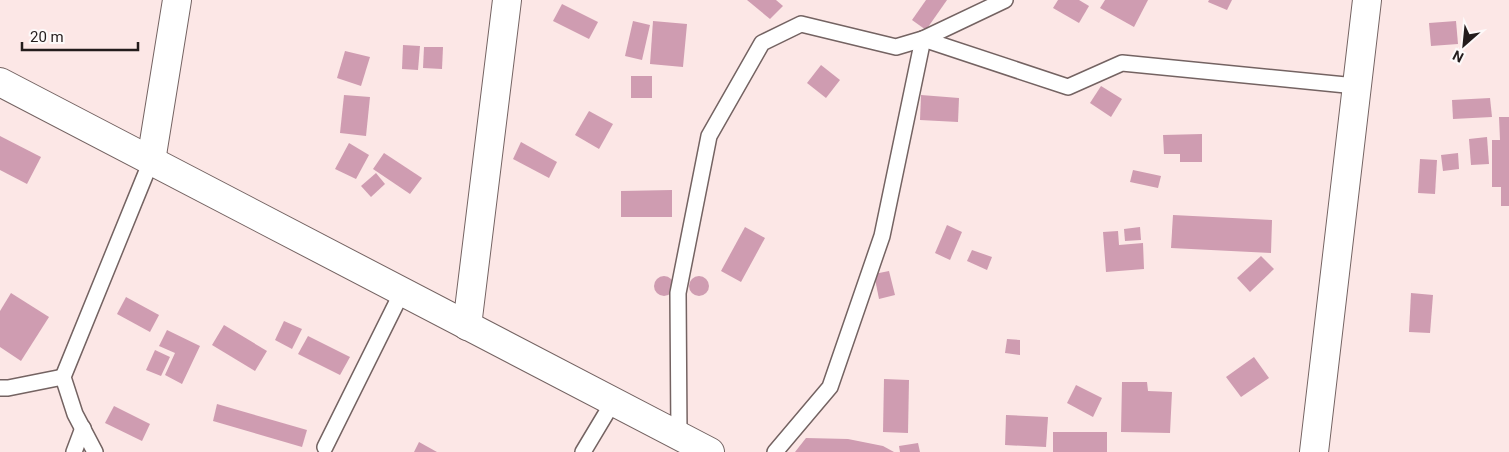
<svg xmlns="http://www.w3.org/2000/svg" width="1509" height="452" font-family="Roboto,sans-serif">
<rect width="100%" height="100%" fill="#fce7e6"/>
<g fill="#cf9cb1">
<path d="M747 0H776L783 6 770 19Z"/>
<path d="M926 0H947L926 30 912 20Z"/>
<path d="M1058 0H1079L1089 6 1079 23 1053 8Z"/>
<path d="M1105 0H1148L1134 27 1100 8Z"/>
<path d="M1209 0H1232L1227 10 1208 2Z"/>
<path d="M562 4 598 22 589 39 553 21Z"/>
<path d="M633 21 650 25 642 60 625 56Z"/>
<path d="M653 21 687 24 683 67 650 64Z"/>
<path d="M1456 21 1458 44 1431 46 1429 23Z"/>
<path d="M403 45 420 46 418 70 402 69Z"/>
<path d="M424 47H443L442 69 423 68Z"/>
<path d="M345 51 370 57 361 86 337 78Z"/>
<path d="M821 65 840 80 826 98 807 83Z"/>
<rect x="631" y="76" width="21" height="22"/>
<path d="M1101 86 1122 99 1111 117 1090 103Z"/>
<path d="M344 95 370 97 366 136 340 133Z"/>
<path d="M921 95 959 98 958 122 920 120Z"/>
<path d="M1490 98 1492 117 1453 119 1452 100Z"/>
<path d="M589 111 613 124 599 149 575 135Z"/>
<path d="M1499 117H1509V206H1501V187H1492V140H1500Z"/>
<path d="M1202 134V162H1180V154H1164L1163 135Z"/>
<path d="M0 136 41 157 27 184 0 170Z"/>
<path d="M1487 137 1489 164 1471 165 1469 139Z"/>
<path d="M521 142 557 162 549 178 513 159Z"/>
<path d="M349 143 369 155 356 179 335 169Z"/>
<path d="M384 153 422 178 410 194 373 169Z"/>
<path d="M1458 153 1459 169 1443 171 1441 155Z"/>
<path d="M1420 159 1437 160 1435 194 1418 193Z"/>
<path d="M1133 170 1161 176 1158 188 1130 182Z"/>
<path d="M376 173 385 184 371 197 361 186Z"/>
<path d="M672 190V217H621V191Z"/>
<path d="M1173 215 1272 220 1271 253 1171 248Z"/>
<path d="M947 225 962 232 950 260 935 253Z"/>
<path d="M745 227 765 238 741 282 721 271Z"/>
<path d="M1140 227 1141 240 1125 241 1124 229Z"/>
<path d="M1118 231 1119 245 1143 243 1144 269 1106 272 1103 232Z"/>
<path d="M972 250 992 257 987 270 967 261Z"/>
<path d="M1261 256 1274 269 1250 292 1237 278Z"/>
<path d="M889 271 895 295 879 299 874 274Z"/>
<circle cx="699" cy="286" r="10"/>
<circle cx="664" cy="286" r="10"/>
<path d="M11 293 49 317 21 361 0 347V311Z"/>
<path d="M1411 293 1433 295 1430 333 1409 332Z"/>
<path d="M126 297 159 315 150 332 117 314Z"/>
<path d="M284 321 302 329 292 349 275 340Z"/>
<path d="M224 325 267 351 255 371 212 345Z"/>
<path d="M167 330 200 346 182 384 165 375 175 353 159 346Z"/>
<path d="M308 336 350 357 340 375 298 354Z"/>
<path d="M1007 339 1020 340V355L1005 353Z"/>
<path d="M155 350 170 357 161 376 146 370Z"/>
<path d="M1254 357 1269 378 1241 397 1226 377Z"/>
<path d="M884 379 909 380 908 433 883 432Z"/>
<path d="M1122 382H1147L1148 391 1172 392 1170 433 1121 432Z"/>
<path d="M1076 385 1102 398 1093 417 1067 403Z"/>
<path d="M217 404 307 430 302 447 213 421Z"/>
<path d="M114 406 150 424 142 441 105 423Z"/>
<path d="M1006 415 1048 417 1046 447 1005 445Z"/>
<rect x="1053" y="432" width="54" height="20"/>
<path d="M806 438 848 439 883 446 894 452H795Z"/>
<path d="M419 442 437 452H414Z"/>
<path d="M918 443 920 452H900L899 446Z"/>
</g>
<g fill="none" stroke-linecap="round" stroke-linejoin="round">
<defs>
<g id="service">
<path d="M0 388H8L63 377"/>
<path d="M679 436 678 293 709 136 762 43 801 24 896 47 923 39 1068 87 1122 63 1356 86"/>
<path d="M325 447 402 292"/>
<path d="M74 452 83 428"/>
<path d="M95 452 75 414 63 377 151 161"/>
<path d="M583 452 613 402"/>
<path d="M775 452 830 387 882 236 923 39 1005 0"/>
</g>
<g id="minor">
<path d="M151 161 177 0"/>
<path d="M467 326 507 0"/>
<path d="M1314 452 1367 0"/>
</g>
<path id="secondary" d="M0 82 710 452"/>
</defs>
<use href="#service" stroke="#746362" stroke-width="18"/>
<use href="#minor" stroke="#746362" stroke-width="30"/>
<use href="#secondary" stroke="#746362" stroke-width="30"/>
<use href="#service" stroke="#fff" stroke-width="15"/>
<use href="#minor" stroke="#fff" stroke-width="28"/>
<use href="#secondary" stroke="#fff" stroke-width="28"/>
</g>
<g transform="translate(1464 45) rotate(207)" stroke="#fdf9f9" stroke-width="4" paint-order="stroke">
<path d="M0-4L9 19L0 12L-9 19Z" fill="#231c1c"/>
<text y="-8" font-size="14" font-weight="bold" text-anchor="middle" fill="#231c1c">N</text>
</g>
<path d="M22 42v8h116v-8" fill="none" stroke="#231c1c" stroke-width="2.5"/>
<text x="30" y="42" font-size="15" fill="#231c1c" stroke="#fdf9f9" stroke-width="4" paint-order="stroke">20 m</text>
</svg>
